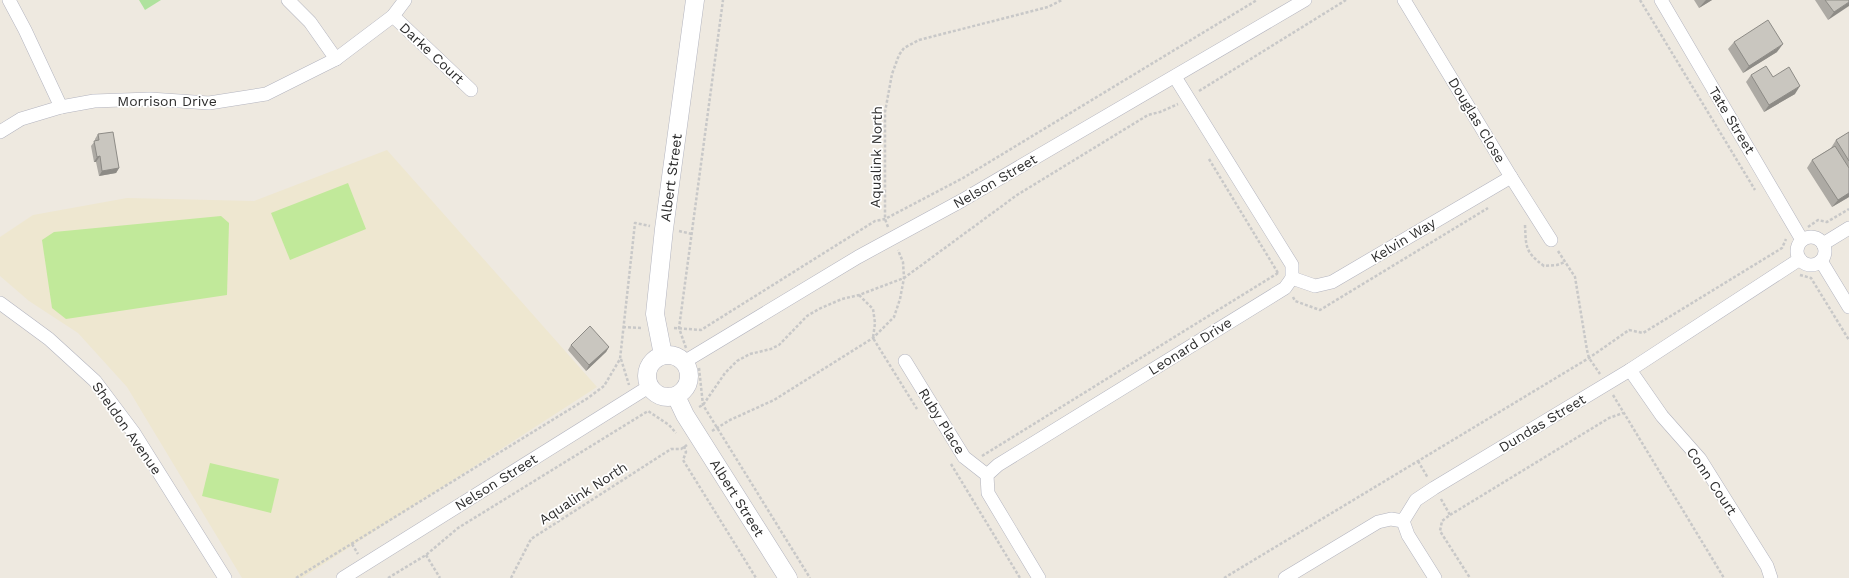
<svg xmlns="http://www.w3.org/2000/svg" width="1849" height="578" font-family="'Work Sans',sans-serif">
<rect width="100%" height="100%" fill="#eee9e0"/>
<path fill="#eee7d0" d="M387 150 597 387 302 578H242L127 387 78 333 29 301 0 276V237L33 215 127 198 254 201Z"/>
<path fill="#afe29e" d="M139 0H161L145 10Z"/>
<g fill="#c1e99a">
<path d="M348 183 366 229 290 260 271 213Z"/>
<path d="M221 216 229 223 227 295 66 319 52 308 42 240 54 232Z"/>
<path d="M210 463 279 479 271 513 202 496Z"/>
</g>
<g fill="none" stroke-linecap="round" stroke-linejoin="round">
<defs>
<g id="street">
<path d="M9 0 25 30 61 107"/>
<path d="M288 0 310 22 336 59"/>
<path d="M1404 0 1511 177 1551 240"/>
<path d="M1661 0 1802 240"/>
<path d="M393 16 471 90"/>
<path d="M0 132 21 119 61 107 94 101 150 99 209 103 266 94 336 59 393 16 405 0"/>
<circle cx="1811" cy="251" r="14"/>
<path d="M1823 244 1849 228"/>
<path d="M1821 261 1849 307"/>
<path d="M1292 278 1315 286 1332 282 1511 177"/>
<path d="M0 303 49 339 95 381 134 433 225 578"/>
<path d="M905 361 964 457 987 475"/>
<path d="M684 362 858 257 961 201 1305 0"/>
<path d="M1630 370 1662 416 1700 459 1767 566 1771 578"/>
<path d="M1403 521 1408 535 1435 578"/>
<path d="M343 578 650 386"/>
<path d="M1039 578 988 493 987 475 998 465 1285 288 1292 278V265L1175 77"/>
<path d="M1285 578 1378 522 1391 519 1403 521 1416 500 1434 488 1630 370 1800 259"/>
</g>
<g id="secondary">
<path id="s1" d="M663 355 655 314 664 229 695 0"/>
<circle cx="668" cy="376" r="21"/>
<path id="s2" d="M676 396 685 415 788 578"/>
</g>
</defs>
<use href="#street" stroke="#b3b4bf" stroke-width="14"/>
<use href="#secondary" stroke="#b3b4bf" stroke-width="19"/>
<g stroke="#c8c8c8" stroke-width="2.5" stroke-dasharray="3 2" stroke-linecap="butt">
<path d="M1640 0 1755 190"/>
<path d="M1199 91 1346 0"/>
<path d="M1209 159 1278 273"/>
<path d="M1525 225C1526 247 1525 252 1544 266L1557 265 1565 262"/>
<path d="M888 227 885 219V112L892 74 899 55 904 48 919 40 1048 7 1062 0"/>
<path d="M1808 227 1818 220 1827 222 1849 209"/>
<path d="M679 231 692 234"/>
<path d="M1558 251 1575 277 1587 350 1589 358 1600 374"/>
<path d="M1800 275 1811 278 1849 340"/>
<path d="M859 295 873 309 875 323 873 338 917 409"/>
<path d="M1293 297 1295 301 1320 310 1488 208"/>
<path d="M623 327 643 328"/>
<path d="M674 328 701 330 875 221 885 219 963 178 1257 0"/>
<path d="M686 348 679 328 723 0"/>
<path d="M621 359 629 385"/>
<path d="M699 368 703 405 810 578"/>
<path d="M1613 395 1724 578"/>
<path d="M699 407 703 405 725 373 737 361 750 354 771 349 779 345 807 316 819 309 842 299 859 295 904 278 1017 195 1148 115 1160 112 1178 104"/>
<path d="M712 431 730 420 774 400 873 338 894 317 900 299 904 278 903 262 898 250"/>
<path d="M684 446 686 452 683 460 756 578"/>
<path d="M982 456 1278 273"/>
<path d="M1418 461 1428 478"/>
<path d="M951 464 1020 578"/>
<path d="M1441 499 1450 515 1442 521 1440 531 1470 578"/>
<path d="M1450 515 1609 418 1623 413"/>
<path d="M352 544 358 554"/>
<path d="M426 555 440 578"/>
<path d="M296 578 588 398 604 386 620 359 635 223 650 226"/>
<path d="M388 578 426 555 458 528 648 411 669 425 676 433"/>
<path d="M511 578 531 539 671 449H681L687 445"/>
<path d="M1224 578 1589 358 1629 330 1643 333 1782 248 1786 239"/>
</g>
<use href="#street" stroke="#fff" stroke-width="13"/>
<use href="#secondary" stroke="#fff" stroke-width="18"/>
</g>
<g fill="#adaaa4">
<path d="M1694 0H1712L1699 8Z"/>
<path d="M1815 0H1849L1828 20Z"/>
<path d="M1734 42 1777 52 1743 73 1728 49Z"/>
<path d="M1751 75 1773 77 1795 94 1764 112 1746 82Z"/>
<path d="M1849 132V197L1832 207 1807 168 1812 160 1831 148 1836 140Z"/>
<path d="M98 134 119 168 116 173 99 176 96 162H94L91 146 95 141V139Z"/>
<path d="M571 345 609 347 606 352 586 371 568 350Z"/>
</g>
<g fill="#8d8b86">
<path d="M1706 0H1712L1699 8 1705 1Z"/>
<path d="M1849 2V6L1828 20 1834 12Z"/>
<path d="M1783 44 1777 52 1743 73 1749 66Z"/>
<path d="M1800 86 1795 94 1764 112 1769 105Z"/>
<path d="M100 156 96 162H94L97 157Z"/>
<path d="M119 168 116 173 99 176 102 171Z"/>
<path d="M1849 193V197L1832 207 1838 200Z"/>
<path d="M609 347 606 352 586 371 589 365Z"/>
</g>
<g fill="#c9c6bf" stroke="#8d8b86">
<path d="M1825 0H1849V2L1834 12Z"/>
<path d="M1768 20 1783 44 1749 66 1734 42Z"/>
<path d="M1766 66 1773 77 1789 67 1800 86 1769 105 1751 75Z"/>
<path d="M113 132 119 168 102 171 100 156 97 157 94 141 99 140 98 134Z"/>
<path d="M1849 132V161L1836 140Z"/>
<path d="M1835 146 1849 168V193L1838 200 1812 160Z"/>
<path d="M590 326 609 347 589 365 571 345Z"/>
</g>
<g text-anchor="middle" stroke-width="3.5" stroke-linejoin="round" paint-order="stroke">
<g font-size="14" fill="#2d2d2d" stroke="#fff">
<text transform="translate(432 53) rotate(43)" y="5">Darke Court</text>
<text x="167" y="106">Morrison Drive</text>
<text transform="translate(1477 120) rotate(59)" y="5">Douglas Close</text>
<text transform="translate(1732 120) rotate(59)" y="5">Tate Street</text>
<text transform="translate(876 157) rotate(-89)" y="5">Aqualink North</text>
<text dy="5" stroke="none"><textPath href="#s1" startOffset="179">Albert Street</textPath></text>
<text transform="translate(995 181) rotate(-30)" y="5">Nelson Street</text>
<text transform="translate(1403 240) rotate(-31)" y="5">Kelvin Way</text>
<text transform="translate(1190 346) rotate(-32)" y="5">Leonard Drive</text>
<text transform="translate(942 421) rotate(58)" y="5">Ruby Place</text>
<text transform="translate(1542 423) rotate(-31)" y="5">Dundas Street</text>
<text transform="translate(127 428) rotate(55)" y="5">Sheldon Avenue</text>
<text transform="translate(1712 481) rotate(56)" y="5">Conn Court</text>
<text transform="translate(496 482) rotate(-32)" y="5">Nelson Street</text>
<text transform="translate(583 493) rotate(-33)" y="5">Aqualink North</text>
<text dy="5" stroke="none"><textPath href="#s2" startOffset="119">Albert Street</textPath></text>
</g>
</g>
</svg>
